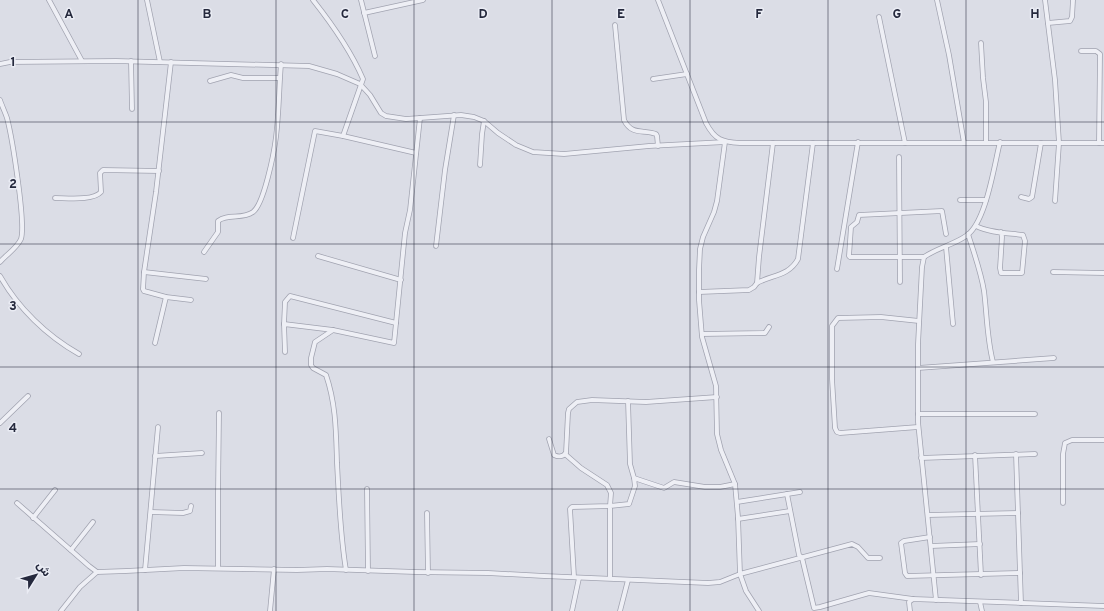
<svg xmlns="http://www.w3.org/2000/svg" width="1104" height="611" font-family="Overpass,'Noto Sans Arabic',sans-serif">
<rect width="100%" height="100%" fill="#dbdde6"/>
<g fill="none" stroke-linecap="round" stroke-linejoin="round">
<defs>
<g id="street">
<path d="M49 0 82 61"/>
<path d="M147 0 160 62"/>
<path d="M313 0C332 24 351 51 363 79L343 136"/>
<path d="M361 0 375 56"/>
<path d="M658 0 706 123C715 140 722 142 740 143H1104"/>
<path d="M937 0 949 55 964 143"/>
<path d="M1045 0 1055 80 1059 143 1055 201"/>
<path d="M364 13 423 0"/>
<path d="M879 17 905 143"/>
<path d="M1048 23 1070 21 1072 17 1073 0"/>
<path d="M615 25 624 120C632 136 643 129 656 134L657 136 658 146"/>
<path d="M981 43 983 78 986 102V142"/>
<path d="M1081 51H1096L1100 54 1099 143"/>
<path d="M131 61 132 109"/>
<path d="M171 62 156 192 144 272 143 289 144 291 166 297 191 300"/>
<path d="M0 64 10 62 116 61 309 66 337 74 360 84 370 95 381 113 386 116 406 119 461 115 474 117 484 121 498 133 516 145 533 152 564 154 649 146 725 142 717 201 714 212 703 237 700 249 699 270V300L702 337 716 386 717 434 721 450 735 484 738 517 740 574 852 544 858 547 868 558H880"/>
<path d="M653 79 687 74"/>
<path d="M210 81 231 75 243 78H279"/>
<path d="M0 100C2 106 5 112 7 118 12 137 26 223 21 239 17 248 6 255 0 262"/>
<path d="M899 157 900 282"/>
<path d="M480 165 482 134 484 121"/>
<path d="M1021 197 1029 199 1032 197 1041 143"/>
<path d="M55 198C67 198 93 201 101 192L100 173 103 170 159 171"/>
<path d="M960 200H986"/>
<path d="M976 226C990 233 1008 233 1023 235L1025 241 1022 273H1001L1000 268 1002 237 1001 232"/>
<path d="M968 234C974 253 981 272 984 291 987 315 987 339 993 362"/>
<path d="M293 238 315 131 343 136 416 153"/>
<path d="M436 246 445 170 454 115"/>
<path d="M946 247 953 324"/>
<path d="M204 252 218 232V221C228 213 242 220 253 212 264 204 274 153 276 137 279 113 279 88 281 64"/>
<path d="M318 256 401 280"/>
<path d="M924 257H850L849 256 851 227 857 222 859 215 942 211 946 234"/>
<path d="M837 269 858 142"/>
<path d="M144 272 206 279"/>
<path d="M1053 272 1104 273"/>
<path d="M0 276C18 308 47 336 79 354"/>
<path d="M757 283C772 275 789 276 798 259L813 143"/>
<path d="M699 292 749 290 754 287 757 283 759 257 773 143"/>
<path d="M284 324 285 302 290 296 396 323"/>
<path d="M333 330 315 342 311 358V365L313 368 326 375C336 404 336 432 337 463 339 498 340 534 346 570"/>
<path d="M702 334 765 333 769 327"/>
<path d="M155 343 166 297"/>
<path d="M285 352 284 324 333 330 394 343 405 233 410 210 420 118"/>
<path d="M918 368 1054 358"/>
<path d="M628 401 630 464 634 478"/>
<path d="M918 414H1035"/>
<path d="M0 423 28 396"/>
<path d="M918 427 840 433 837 432 835 428 832 379V326L838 318 881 317 919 321"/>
<path d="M549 439 554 455C558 457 563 457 566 453L568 413 569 409 577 402 592 400 646 402 717 397"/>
<path d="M565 454 581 468 607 485 611 493 610 506 572 507 570 509 574 577"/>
<path d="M1016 454 1021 603"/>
<path d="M975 455 981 575"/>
<path d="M155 456 202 453"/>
<path d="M921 458 1035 454"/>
<path d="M367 489 368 571"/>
<path d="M787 494 799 555 802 558 814 608 820 607 869 593 913 599"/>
<path d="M737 502 800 492"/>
<path d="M17 503 89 566 97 572"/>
<path d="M1063 503V454L1065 443 1072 440H1104"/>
<path d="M151 512 183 513 190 511 191 506"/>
<path d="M427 513 428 573"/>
<path d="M928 515 1018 513"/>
<path d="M33 518 55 490"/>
<path d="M738 519 790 511"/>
<path d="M930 537 904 541 901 543 905 573 907 576 1020 573"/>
<path d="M931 546 980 544"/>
<path d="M71 550 93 522"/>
<path d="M218 568V493L219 413"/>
<path d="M145 570 158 427"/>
<path d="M610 578V506L629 504 635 486 634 478 664 488 674 482 705 487H720L735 484"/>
<path d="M936 600 918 422V344L922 267 924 257C937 248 953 245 966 236 986 223 994 166 1000 142"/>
<path d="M980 602 982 611"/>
<path d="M61 611 80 587 97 572 126 571 184 568 297 570 327 569 416 572 488 573 544 576 708 583 720 582 740 574 746 591 759 611"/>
<path d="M270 611 274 569"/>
<path d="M572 611 579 578"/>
<path d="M620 611 628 580"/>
<path d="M910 611 909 602 913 599 1104 606"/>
</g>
</defs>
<use href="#street" stroke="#a1a3b0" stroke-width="5.5"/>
<use href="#street" stroke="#eeeff5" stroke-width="4"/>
</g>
<path fill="none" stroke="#25293d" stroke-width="1" stroke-opacity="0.55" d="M138 0V611M276 0V611M414 0V611M552 0V611M690 0V611M828 0V611M966 0V611M0 122H1104M0 244H1104M0 367H1104M0 489H1104"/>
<g font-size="13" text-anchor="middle" font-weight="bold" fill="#25293d" stroke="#eaecf4" stroke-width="3" stroke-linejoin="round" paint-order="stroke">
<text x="69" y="18">A</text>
<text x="207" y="18">B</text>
<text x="345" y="18">C</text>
<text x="483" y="18">D</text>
<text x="621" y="18">E</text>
<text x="759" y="18">F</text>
<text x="897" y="18">G</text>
<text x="1035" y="18">H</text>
<text x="13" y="66">1</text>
<text x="13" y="188">2</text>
<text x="13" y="310">3</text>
<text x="13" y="432">4</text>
</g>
<g transform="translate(36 575) rotate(53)" stroke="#eaecf4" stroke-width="3" paint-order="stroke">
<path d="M0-3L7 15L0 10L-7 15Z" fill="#25293d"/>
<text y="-6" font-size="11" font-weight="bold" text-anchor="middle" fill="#25293d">ش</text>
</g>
</svg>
